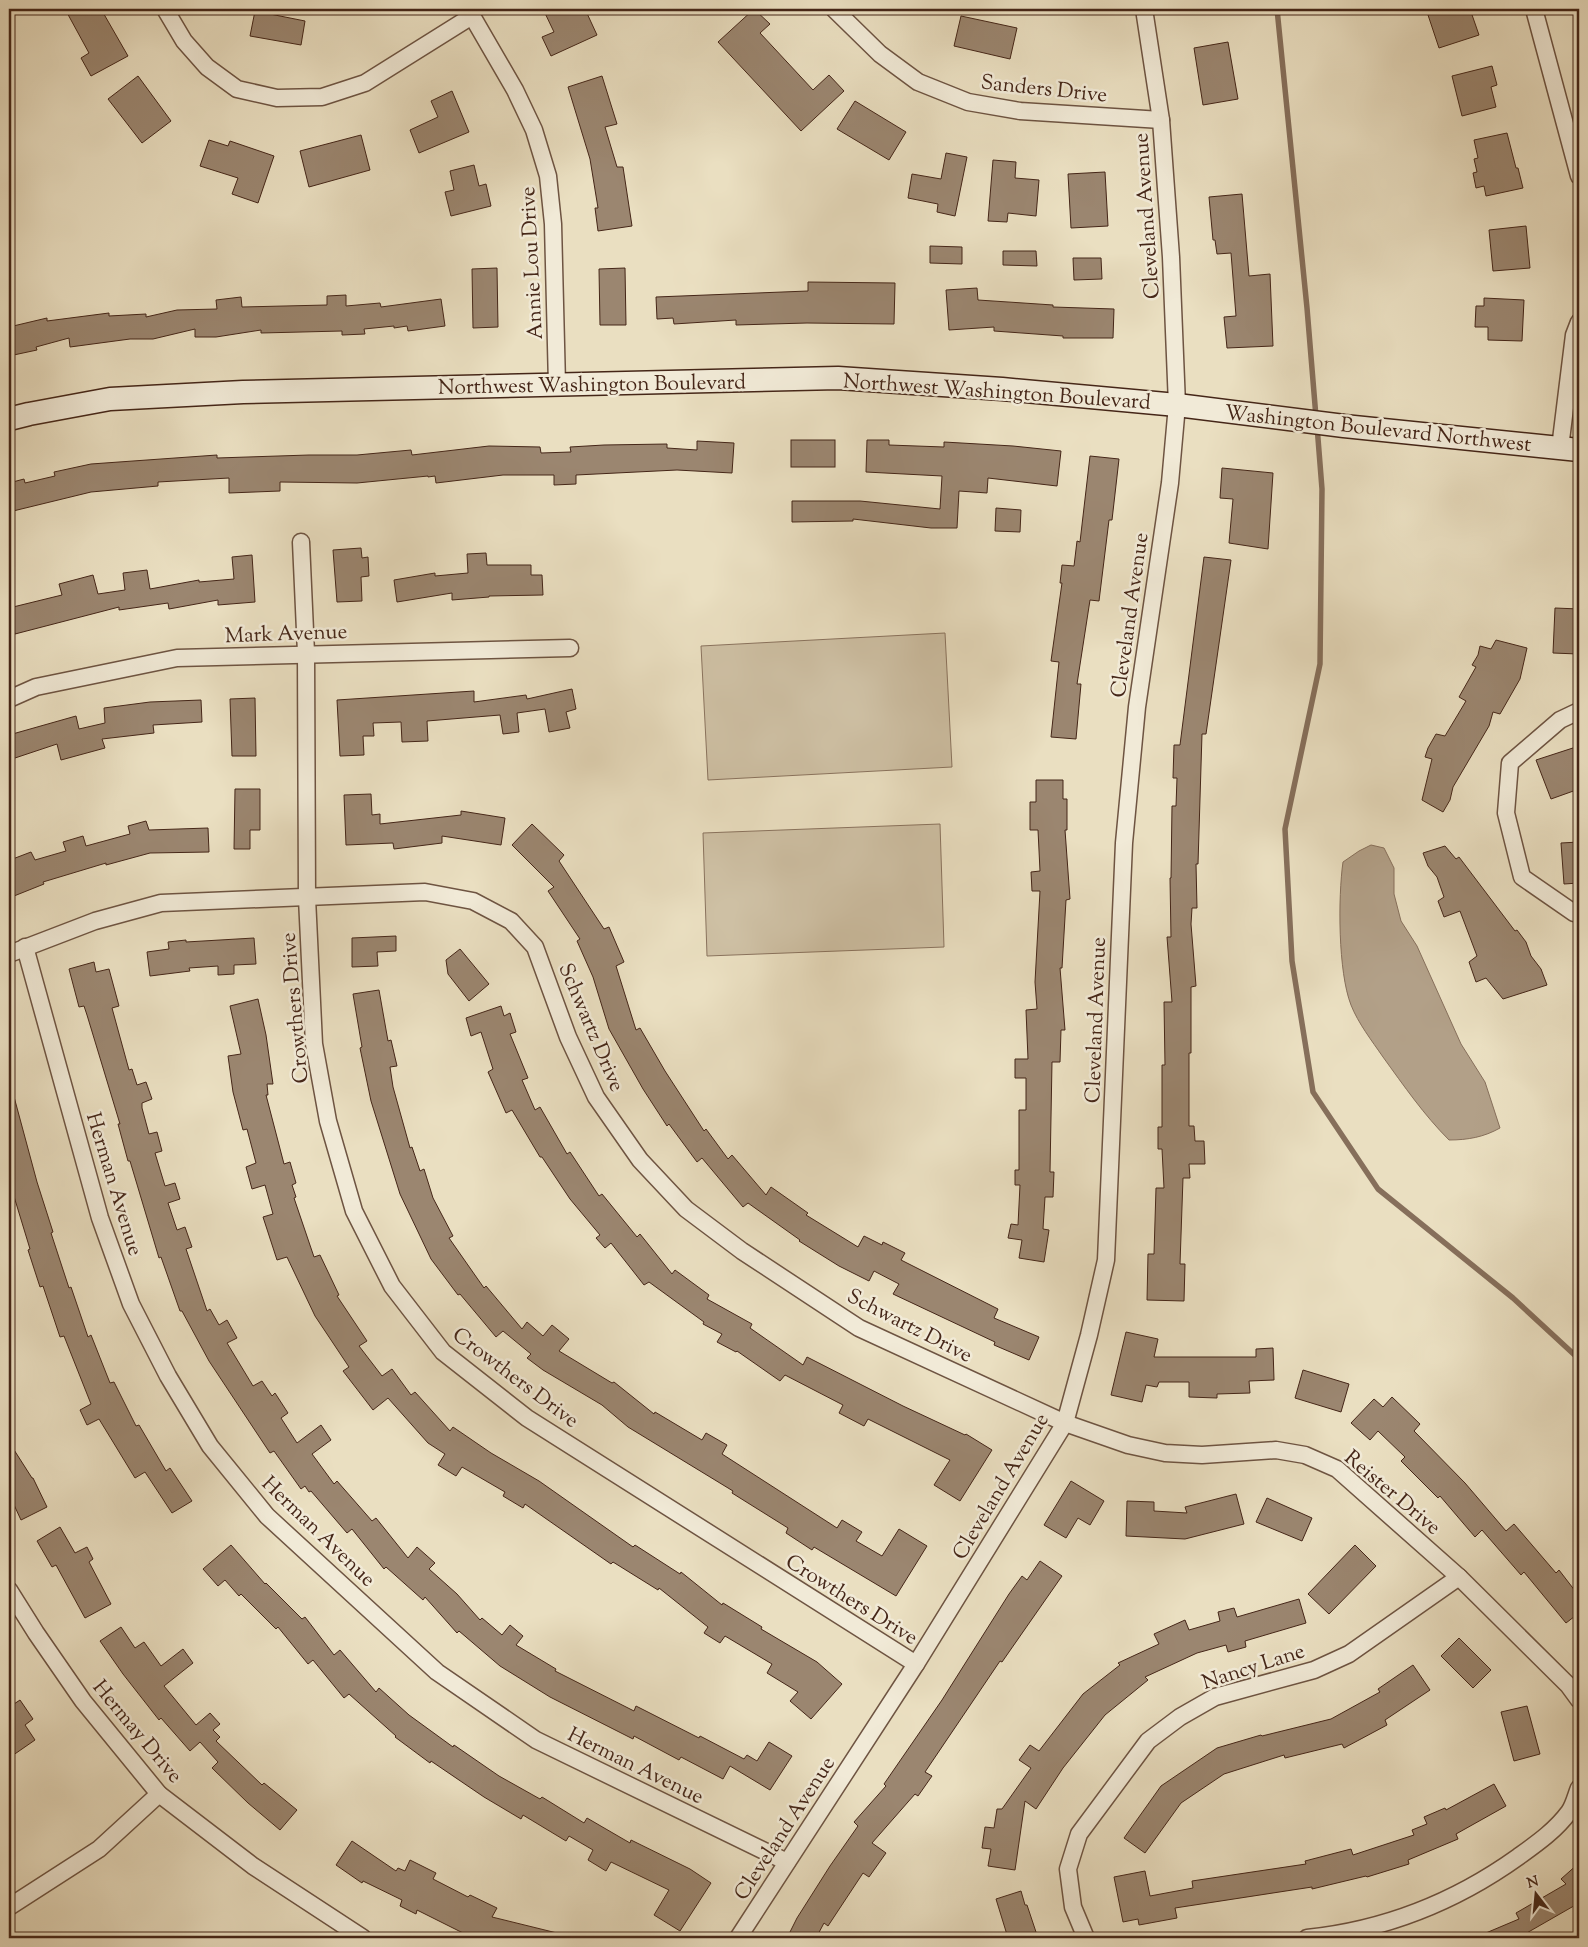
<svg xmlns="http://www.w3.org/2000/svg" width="1588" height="1947" font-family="'Sorts Mill Goudy',serif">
<rect width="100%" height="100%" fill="#eadfc1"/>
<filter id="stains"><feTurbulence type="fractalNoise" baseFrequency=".004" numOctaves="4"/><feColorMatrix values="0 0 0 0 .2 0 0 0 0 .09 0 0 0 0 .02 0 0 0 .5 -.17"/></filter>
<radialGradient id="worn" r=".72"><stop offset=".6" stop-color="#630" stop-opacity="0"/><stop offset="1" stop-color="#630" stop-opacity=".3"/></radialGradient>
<g fill="#cec0a4" stroke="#8a735e">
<path d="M945 633 952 767 708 780 701 646Z"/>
<path d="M940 824 944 947 707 956 703 833Z"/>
</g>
<path fill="#b2a088" stroke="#866f5b" d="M1371 845 1384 848 1394 868V894L1401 921 1417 946 1461 1044 1485 1082 1500 1128C1484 1137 1468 1140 1449 1140 1424 1115 1404 1086 1383 1057 1372 1041 1358 1023 1351 1005 1338 972 1338 897 1343 862L1359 851Z"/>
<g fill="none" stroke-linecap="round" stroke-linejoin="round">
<g stroke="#866f5b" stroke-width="5.5">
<path d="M1277 9 1307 308 1316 417"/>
<path d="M1317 426 1322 489 1320 664 1285 829 1292 961 1313 1092 1378 1189 1513 1298 1579 1359"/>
</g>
</g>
<g fill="#9b8670" stroke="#452618">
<path d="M65 9H101L128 56 91 76 81 58 89 53Z"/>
<path d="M543 9H585L597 35 551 56 542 37 554 32Z"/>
<path d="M754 9 770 24 760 33 813 90 829 75 844 91 801 131 718 42Z"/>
<path d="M1426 9H1470L1479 35 1439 48Z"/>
<path d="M255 11 305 21 301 45 250 36Z"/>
<path d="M961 16 1017 28 1010 59 954 46Z"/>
<path d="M1228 42 1238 99 1203 105 1194 48Z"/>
<path d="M1492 66 1497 85 1491 87 1496 107 1462 116 1452 76Z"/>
<path d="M138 76 171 121 142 143 108 99Z"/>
<path d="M602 76 617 124 605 127 617 167H623L632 226 598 231 595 208H598L590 159 568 87Z"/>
<path d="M452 91 469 132 419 153 410 130 438 117 431 101Z"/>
<path d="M855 101 906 132 889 160 837 129Z"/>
<path d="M1507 133 1516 168H1518L1523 188 1486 196 1484 186 1476 188 1473 173 1477 172 1474 159 1478 158 1474 140Z"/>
<path d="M361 135 370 170 309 187 300 151Z"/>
<path d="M209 140 228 146 230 141 274 156 258 203 232 194 238 178 200 166Z"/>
<path d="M946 153 967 157 955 216 937 212 938 204 908 198 912 174 941 179Z"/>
<path d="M993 160 1016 162 1015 178 1039 180 1036 216 1008 213 1007 222 988 221Z"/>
<path d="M474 165 479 186 486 184 491 206 451 216 445 192 454 190 450 171Z"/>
<path d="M1105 172 1108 226 1071 228 1068 174Z"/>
<path d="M1242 194 1249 276 1270 274 1273 346 1227 348 1224 317 1236 316 1231 253 1217 254 1215 240H1213L1209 197Z"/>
<path d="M1526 226 1530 268 1493 271 1489 230Z"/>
<path d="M930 246 962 247V264L930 263Z"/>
<path d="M1003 251H1036L1037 266 1003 265Z"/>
<path d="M1073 258H1101L1102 279 1074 280Z"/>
<path d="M497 268 498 327 473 328 472 269Z"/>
<path d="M625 268 626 325H600L599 269Z"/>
<path d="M808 282 895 283 894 324 807 323 736 325V320L674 324 673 318 657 319 656 297 808 291Z"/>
<path d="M977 288 978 300 1053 305V307L1114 309 1113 338H1063V336L994 331V327L949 330 946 290Z"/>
<path d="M346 295V306L380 303 381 307 441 299 445 326 408 331 407 326 394 328V326L364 329 365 334 342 335V331L261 333V330L216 337H195V329L153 339H130L70 347 69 338 36 347 37 350 9 356V327L47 318V321L109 313V316L146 314V317L177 310 217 309 216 300 241 297 242 307 327 305V296Z"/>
<path d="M1484 298 1524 300 1522 341 1488 340V327H1475L1476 306H1484Z"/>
<rect x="791" y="440" width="44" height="27"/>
<path d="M867 440H889V445L944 447V442L1013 446 1061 451 1057 486 988 478 987 493 959 491 957 528H931L853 519V521L792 522V501H860L940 509 942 476 866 472Z"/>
<path d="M697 441 734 443 732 473 677 470 576 475V484L554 485V475H503L436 483 435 476 428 477V476L357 483 280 482V491L229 493V478L158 482V486L91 492 9 512V483L24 479 25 483 55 476 54 472 91 464 217 455V458L309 455H357L411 450 412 455 489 446 540 447 541 453 571 452 570 447 604 445 667 444V448L697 450Z"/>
<path d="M1090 456 1119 459 1112 520H1109L1099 601 1090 600 1077 684H1081L1076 739 1051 737 1059 662 1051 661 1062 583H1060L1062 565 1074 566 1077 541 1080 542Z"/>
<path d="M1222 468 1273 473 1268 549 1229 543 1233 499 1220 498Z"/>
<path d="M996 508 1021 510 1020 532 995 531Z"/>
<path d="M361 548 362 558 368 557 369 576 361 577 362 601 337 602 333 550Z"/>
<path d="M486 553 487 565H531V575H542L543 595 489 596V597L452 600V593L397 602 394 580 435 573V576L468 573 467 554Z"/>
<path d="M252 555 255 602 218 605V600L169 609 168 603 119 610V607L15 634 9 608 62 595 59 584 93 575 98 594 125 590 123 573 147 570 150 589 199 580V582L234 579 232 557Z"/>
<path d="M1204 557 1231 560 1206 734H1202L1198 864H1196L1197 908H1192L1191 924 1196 986 1191 987V1053H1189V1126H1194L1195 1141H1204L1205 1164H1189L1190 1178H1183L1180 1264H1185L1184 1301 1147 1300 1148 1254H1154L1156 1188H1164L1162 1149H1158V1127H1162V1065H1165L1164 1002H1172L1167 937H1171L1170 878H1171L1172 806H1176L1177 778H1173L1174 745H1180Z"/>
<path d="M1555 608 1579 609 1578 654 1553 653Z"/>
<path d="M1496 640 1527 648 1520 679 1500 714 1493 712 1489 726 1453 787 1450 800 1443 812 1422 800 1432 759 1425 757 1428 748 1436 734 1445 736 1466 701 1459 697 1476 667 1472 665 1478 655 1480 646 1491 649Z"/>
<path d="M572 689 576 709 566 712 570 728 549 732 545 709 517 713 519 732 503 734 500 715 427 721 428 741 402 742 401 722 373 723 374 736H363L364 755 340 756 337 700 474 691V702L526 695 527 699Z"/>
<path d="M255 698 256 756H232L230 699Z"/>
<path d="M201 700 202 722 153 725 154 733 102 739 105 748 61 760 57 744 9 760V735L76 716 79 729 105 723 104 708 150 702Z"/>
<path d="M1579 746V789L1551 799 1536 760Z"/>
<path d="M1036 780H1063V799H1067V830H1065L1070 899 1066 900 1062 968H1060L1065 1030H1061L1060 1062H1052L1050 1172H1054L1053 1197H1045L1043 1229 1049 1230 1044 1262 1019 1258 1022 1240 1008 1238 1011 1224 1018 1225 1020 1185H1015V1170H1019V1110H1026V1078H1015V1059H1028L1026 1010 1037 1009 1035 982 1040 891H1032L1031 872 1040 871 1038 830H1030V802H1036Z"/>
<path d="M235 789H260V830H250V849H234Z"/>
<path d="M371 794 372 815 380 814V824L461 815V811L505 818 501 845 442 836V843L394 849 393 843 346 845 344 795Z"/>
<path d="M146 821 149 830 208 828 209 852 150 853 106 865V863L43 882 44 884 9 898V871L13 869 10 860 31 852 35 860 66 851 63 842 83 836 86 846 130 834 128 826Z"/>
<path d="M532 824 564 855 559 861 604 929 609 927 624 962 616 966 636 1030 640 1028 665 1071 704 1131 706 1129 728 1159 732 1155 766 1195 771 1187 808 1213 806 1215 858 1247 864 1236 882 1245 883 1242 905 1253 901 1260 998 1309 994 1318 1039 1337 1029 1360 994 1345 995 1342 893 1294 899 1284 874 1271 869 1281 839 1266 799 1241 800 1240 748 1203 743 1207 702 1158 697 1162 669 1124 667 1126 643 1089 609 1029 593 977 577 941 580 939 548 891 554 887 512 845Z"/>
<path d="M1579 842V883L1564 884 1561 843Z"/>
<path d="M1445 846 1456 859 1459 857 1515 931 1517 930 1526 942 1531 956 1541 969 1547 985 1503 999 1486 978 1476 982 1469 962 1477 956 1460 911 1444 917 1438 901 1444 897 1437 877 1428 866 1423 853Z"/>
<path d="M396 936V951L377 952 378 966 352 967V938Z"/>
<path d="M254 938 256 964 234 965V974L218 975V966L189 968 190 971 150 976 147 952 169 949 168 942 186 940V942Z"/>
<path d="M460 949 489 984 469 1001 448 974 446 960Z"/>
<path d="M94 962 96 972 109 969 119 1006 112 1008 129 1070 132 1069 137 1085 146 1082 152 1099 142 1103V1108L149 1134 157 1132 162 1151 155 1153 165 1186 175 1183 180 1199 168 1203 177 1230 185 1227 192 1247 186 1249 207 1311 210 1309 219 1325 227 1320 237 1338 227 1343 253 1386 262 1381 272 1396 275 1393 288 1413 281 1418 297 1443 321 1425 331 1440 312 1454 334 1484 337 1481 372 1521 376 1518 408 1558 417 1547 435 1563 429 1569 457 1594 480 1620 482 1618 502 1635 510 1625 523 1636 516 1645 556 1669 555 1671 634 1711 636 1706 699 1738 700 1736 744 1759 747 1755 757 1761 769 1742 792 1756 770 1790 730 1766 723 1779 681 1757 679 1760 634 1736 633 1739 550 1697 500 1666 459 1631 457 1633 425 1597 423 1600 386 1567 384 1569 352 1529 347 1533 311 1491 309 1492 305 1486 301 1489 274 1451 270 1453 209 1361 182 1311H180L161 1257 159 1258 130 1161H128L118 1124H120L87 1015 84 1006 79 1007 69 969Z"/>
<path d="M379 990 388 1041 391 1040 397 1066 390 1067 393 1087 410 1148 412 1147 420 1171 424 1169 433 1198 453 1236 449 1238 484 1288 486 1286 522 1329 527 1322 543 1336 552 1325 569 1339 559 1351 612 1383 614 1382 654 1414 655 1412 702 1440 706 1433 727 1445 722 1454 837 1528 842 1520 862 1532 856 1541 882 1556 899 1529 927 1546 896 1596 814 1547 812 1550 786 1533 788 1528 732 1493 733 1491 628 1427 602 1405 543 1370 527 1358 531 1354 503 1331 496 1337 460 1294 458 1295 431 1259 400 1194 371 1101 360 1048 362 1047 353 994Z"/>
<path d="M258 999 266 1035 273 1084H267L268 1095H266L284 1164 290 1162 296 1183 292 1185 296 1197 294 1198 314 1257 320 1255 339 1295 337 1296 367 1341 359 1346 382 1376 392 1369 411 1395 415 1392 450 1431 453 1427 491 1453 539 1481 633 1547 635 1545 680 1574 681 1572 722 1605 723 1603 762 1627 761 1629 817 1662 842 1684 811 1719 790 1701 798 1692 767 1673 772 1664 725 1636 720 1643 704 1633 708 1627 659 1588 658 1590 613 1562 611 1564 525 1504 523 1508 503 1496 505 1492 462 1467 456 1476 438 1465 445 1454 428 1443 388 1398 373 1410 343 1371 349 1367 315 1316 287 1257 277 1260 263 1217 273 1214 265 1185 252 1189 246 1167 256 1163 247 1129 243 1130 233 1092 228 1056 241 1054 230 1006Z"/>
<path d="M501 1006 504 1016 510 1013 516 1032 510 1034 528 1078 522 1080 535 1110 540 1107 567 1154 570 1152 599 1196 602 1194 637 1237 640 1234 672 1274 675 1270 709 1295 707 1299 752 1324 750 1328 803 1365 807 1357 903 1406 965 1435 966 1434 992 1450 960 1501 934 1485 950 1460 868 1419 864 1426 839 1413 843 1405 785 1375 780 1381 737 1351 736 1352 717 1342 722 1334 703 1324 704 1322 649 1282 644 1285 611 1243 605 1248 596 1238 600 1235 570 1199 542 1157H540L512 1110 506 1113 488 1072 493 1069 481 1032 471 1036 466 1018Z"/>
<path d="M13 1093 37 1182 53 1232 51 1233 69 1288 71 1287 88 1337 91 1335 110 1383 114 1382 136 1426 139 1425 166 1471 170 1468 192 1501 172 1513 145 1472 135 1478 99 1419 87 1425 80 1410 91 1404 64 1336 60 1337 43 1286 40 1287 28 1250 30 1249 9 1180V1094Z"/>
<path d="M1126 1332 1158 1339 1154 1357H1256V1349L1273 1348 1274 1380 1249 1381 1250 1393 1217 1394V1398L1189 1397V1382H1159L1157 1387 1146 1385 1142 1402 1111 1395Z"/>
<path d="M1303 1370 1349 1384 1341 1412 1295 1398Z"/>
<path d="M1392 1397 1420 1424 1414 1431 1465 1483 1506 1531 1514 1524 1556 1573 1559 1570 1579 1596V1613L1566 1623 1524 1572 1521 1575 1482 1530 1475 1537 1440 1496 1438 1498 1401 1461 1405 1457 1378 1431 1370 1440 1351 1423 1374 1399 1383 1407Z"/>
<path d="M9 1442 32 1478H33L47 1507 21 1520 9 1494Z"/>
<path d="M1071 1481 1104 1501 1090 1525 1078 1518 1066 1538 1044 1525Z"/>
<path d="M1236 1494 1244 1524 1185 1539 1126 1536 1127 1501 1154 1502V1511L1187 1513 1185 1507Z"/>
<path d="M1267 1498 1312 1518 1302 1541 1256 1522Z"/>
<path d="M60 1527 75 1553 87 1547 93 1559 89 1562 111 1604 85 1618 56 1565 52 1567 37 1541Z"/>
<path d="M231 1545 265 1584 266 1583 302 1619 305 1617 334 1655 340 1650 376 1692 379 1688 409 1715 453 1747 454 1745 499 1776 540 1799 542 1797 584 1823 587 1818 630 1843 631 1840 690 1869 711 1883 680 1931 654 1915 669 1890 611 1862 606 1871 588 1860 593 1850 569 1836 566 1841 523 1815 521 1819 484 1797 431 1761 430 1763 395 1737 396 1736 349 1694 344 1698 313 1660 308 1664 278 1627 276 1629 241 1594 239 1596 225 1580 218 1586 203 1569Z"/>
<path d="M1355 1545 1376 1566 1329 1614 1308 1594Z"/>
<path d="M1040 1561 1062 1576 1002 1662 1000 1661 925 1772 932 1776 918 1796 915 1794 872 1843 886 1853 869 1877 863 1873 828 1926 824 1923 816 1938H787L797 1918 830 1866 858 1826 854 1822 886 1786 884 1784 942 1700 1009 1594 1022 1576 1027 1580Z"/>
<path d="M1299 1599 1306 1623 1245 1641 1246 1647 1228 1652 1226 1645 1197 1653 1145 1677 1148 1680 1105 1715 1063 1768 1036 1809 1025 1801 1015 1870 988 1866 991 1849 982 1848 985 1827 994 1828 997 1809H1002L1031 1768 1019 1760 1030 1745 1039 1751 1083 1694 1120 1665 1118 1663 1159 1644 1154 1634 1185 1620 1189 1630 1220 1621 1218 1612 1234 1608 1237 1617Z"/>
<path d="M121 1627 135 1648 144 1642 161 1666 183 1649 193 1663 164 1686 196 1725 210 1713 220 1724 213 1730 220 1737 216 1741 262 1785 264 1783 297 1810 280 1830 248 1803 212 1768 218 1762 200 1742 190 1751 161 1718 159 1720 123 1674 100 1641Z"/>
<path d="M1459 1638 1491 1670 1473 1688 1441 1656Z"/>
<path d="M1413 1665 1430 1690 1385 1720 1387 1725 1344 1748 1342 1744 1285 1758 1284 1755 1224 1774 1181 1803 1145 1853 1124 1838 1161 1786 1217 1748 1261 1735 1262 1736 1331 1719 1380 1692 1378 1689Z"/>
<path d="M20 1700 33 1719 25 1725 35 1740 9 1758V1702L11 1706Z"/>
<path d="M1527 1706 1540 1754 1514 1761 1501 1712Z"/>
<path d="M1494 1784 1506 1806 1456 1834 1458 1839 1408 1860 1409 1864 1367 1877 1366 1876 1312 1889V1887L1175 1908 1177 1918 1139 1925 1138 1919 1123 1922 1114 1877 1145 1871 1150 1896 1193 1888 1192 1881 1306 1864 1305 1861 1351 1849 1353 1855 1414 1835 1412 1830 1427 1824 1424 1817 1445 1808 1446 1810Z"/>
<path d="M352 1841 396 1871 398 1868 405 1871 410 1860 436 1873 433 1879 468 1897 470 1895 497 1908 492 1917 557 1933 556 1938H473L417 1910 416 1914 400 1906 402 1900 363 1881 362 1883 336 1865Z"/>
<path d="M1579 1863V1903L1518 1938H1474L1519 1919 1516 1913 1566 1884 1561 1879Z"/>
<path d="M1021 1891 1025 1905H1027L1038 1938H1008L996 1899Z"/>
</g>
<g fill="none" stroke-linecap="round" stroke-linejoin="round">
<defs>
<g id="minor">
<path d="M165 9 184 41 207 67 237 89 277 98 322 97 365 83 472 16"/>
<path d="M468 9 515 90 534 130 548 176 553 224 557 385"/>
<path d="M834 9 880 54 918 82 968 102 1020 111 1161 120"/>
<path d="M1534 9 1579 176"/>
<path d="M1560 448 1574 335 1579 322"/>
<path d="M301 542 306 653 307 898 314 1044 328 1121 354 1211 392 1286 443 1352 527 1418 916 1664"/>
<path d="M9 699 36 687 177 658 570 648"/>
<path d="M1579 711 1560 720 1510 763 1506 813 1522 877 1574 913 1579 914"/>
<path d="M25 947 100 1218 131 1304 168 1376 210 1446 267 1516 437 1672 536 1740 787 1862"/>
<path d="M9 954 95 921 161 903 425 892 473 901 511 921 535 947 568 1037 596 1097 640 1160 686 1209 742 1251 859 1328 1065 1423 1128 1445 1165 1453 1202 1455 1276 1450 1305 1455 1337 1469 1459 1577 1568 1685 1579 1700"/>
<path d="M9 1590 36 1633 83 1701 159 1794 253 1866 363 1938"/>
<path d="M9 1907 99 1849 159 1794"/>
<path d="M738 1938 916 1664 1065 1423 1089 1335 1106 1260 1124 843 1137 707 1170 483 1177 405 1171 257 1161 120 1144 9"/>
<path d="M1086 1938 1073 1907 1068 1869 1079 1834 1148 1741 1180 1717 1215 1697 1314 1670 1349 1654 1459 1577"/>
<path d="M1307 1938C1384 1930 1455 1902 1518 1857 1536 1844 1555 1831 1569 1812 1574 1805 1576 1795 1579 1788"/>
</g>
<path id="secondary" d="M9 419 29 414 110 399 243 392 838 378 1002 389 1177 405 1344 426 1579 450"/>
</defs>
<use href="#minor" stroke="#6e5442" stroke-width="19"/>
<use href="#secondary" stroke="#452618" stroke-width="25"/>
<use href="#minor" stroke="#f1ead7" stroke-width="16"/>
<use href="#secondary" stroke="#f1ead7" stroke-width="22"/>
</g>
<g text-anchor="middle" stroke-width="5" stroke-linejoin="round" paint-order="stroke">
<g font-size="21" fill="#452618" stroke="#f1ead7">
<text transform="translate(1044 88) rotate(6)" y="7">Sanders Drive</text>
<text transform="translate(1146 216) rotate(-94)" y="7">Cleveland Avenue</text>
<text transform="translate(531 263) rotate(-93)" y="7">Annie Lou Drive</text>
<text transform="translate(592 384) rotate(-1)" y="7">Northwest Washington Boulevard</text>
<text transform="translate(997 391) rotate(4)" y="7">Northwest Washington Boulevard</text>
<text transform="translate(1378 428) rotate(6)" y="7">Washington Boulevard Northwest</text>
<text transform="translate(1129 615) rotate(-82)" y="7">Cleveland Avenue</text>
<text transform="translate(286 633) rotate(-2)" y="7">Mark Avenue</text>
<text transform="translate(294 1008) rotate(-95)" y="7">Crowthers Drive</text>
<text transform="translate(1095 1020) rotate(-88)" y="7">Cleveland Avenue</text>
<text transform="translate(592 1027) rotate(67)" y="7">Schwartz Drive</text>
<text transform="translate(115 1184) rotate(73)" y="7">Herman Avenue</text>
<text transform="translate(910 1325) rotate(27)" y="7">Schwartz Drive</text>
<text transform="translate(516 1377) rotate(37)" y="7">Crowthers Drive</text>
<text transform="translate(1000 1486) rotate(-59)" y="7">Cleveland Avenue</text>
<text transform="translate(1393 1492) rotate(40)" y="7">Reister Drive</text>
<text transform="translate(319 1531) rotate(44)" y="7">Herman Avenue</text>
<text transform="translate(852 1599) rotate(32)" y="7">Crowthers Drive</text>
<text transform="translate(1253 1666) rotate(-18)" y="7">Nancy Lane</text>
<text transform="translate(138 1731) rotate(50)" y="7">Hermay Drive</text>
<text transform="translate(636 1765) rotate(26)" y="7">Herman Avenue</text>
<text transform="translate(784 1828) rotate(-57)" y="7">Cleveland Avenue</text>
</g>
</g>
<rect width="1588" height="1947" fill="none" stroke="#eadfc1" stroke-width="30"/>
<rect x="10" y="10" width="1568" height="1927" fill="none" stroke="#452618" stroke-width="2.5"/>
<rect x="15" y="15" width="1558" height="1917" fill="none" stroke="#452618"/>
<g transform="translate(1536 1894) rotate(344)" stroke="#f1ead7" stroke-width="4" paint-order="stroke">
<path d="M0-4L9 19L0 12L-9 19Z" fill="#452618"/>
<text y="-8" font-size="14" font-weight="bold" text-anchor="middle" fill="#452618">N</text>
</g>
<rect width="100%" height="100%" filter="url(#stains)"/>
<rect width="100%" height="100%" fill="url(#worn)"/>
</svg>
